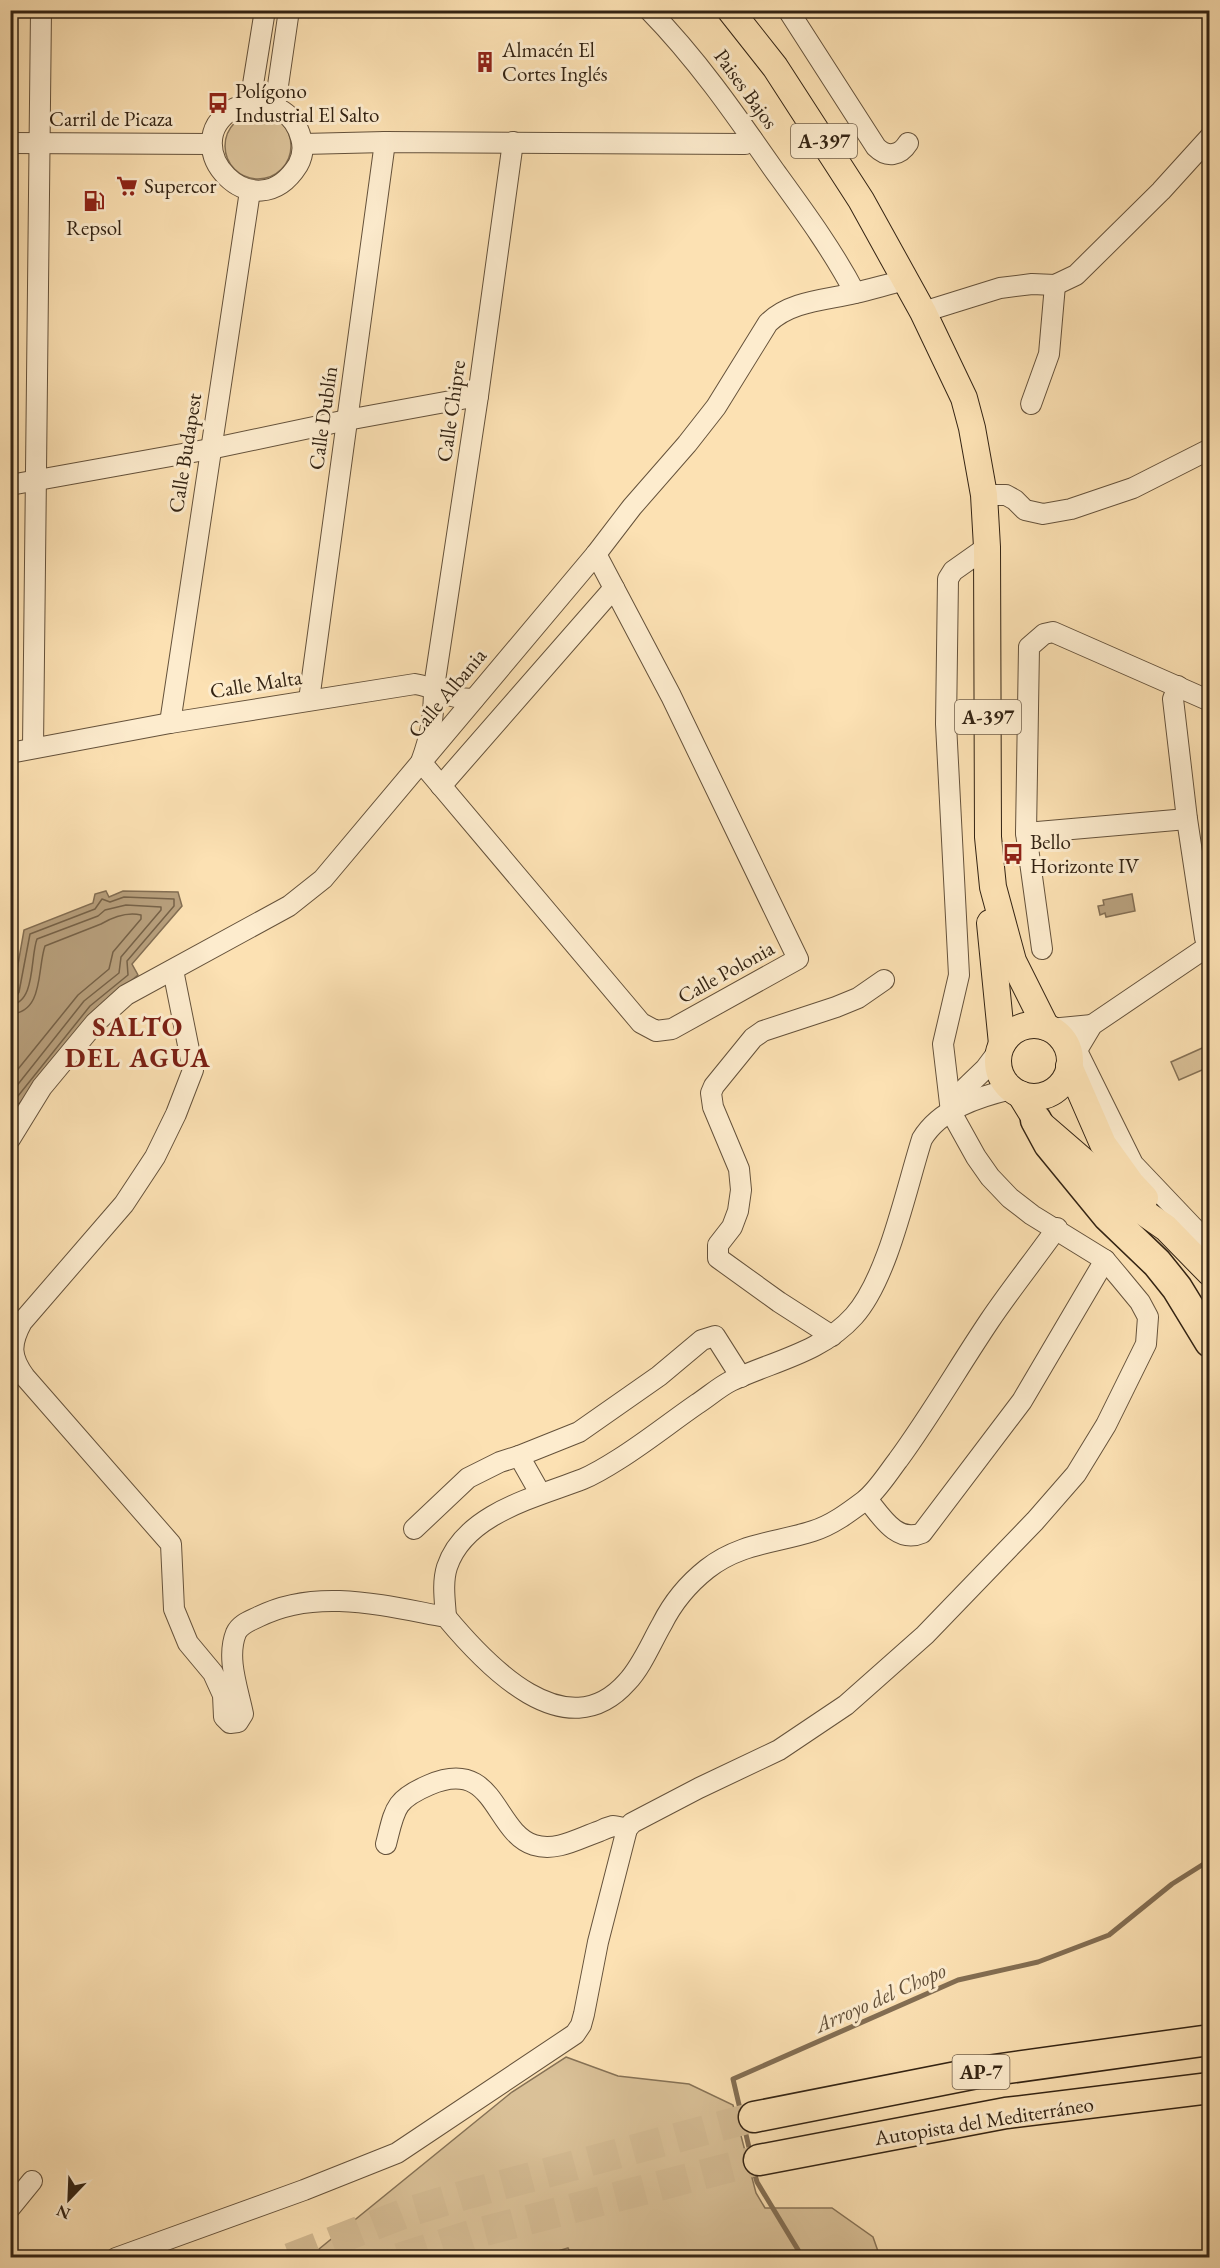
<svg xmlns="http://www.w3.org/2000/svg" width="1220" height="2268" font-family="'EB Garamond',serif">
<rect width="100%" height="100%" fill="#fce1b3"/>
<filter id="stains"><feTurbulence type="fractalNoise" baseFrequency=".00333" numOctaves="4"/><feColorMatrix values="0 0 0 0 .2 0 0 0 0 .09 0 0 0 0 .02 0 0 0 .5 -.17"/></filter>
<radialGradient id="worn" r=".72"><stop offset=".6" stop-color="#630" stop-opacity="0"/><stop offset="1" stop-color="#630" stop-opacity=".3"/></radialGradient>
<g fill="#dac198" stroke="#867256" stroke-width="1.5">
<circle cx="258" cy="146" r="33"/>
<path d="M1209 1045V1067L1179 1080 1171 1062Z"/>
<path d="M566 2057 618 2076 689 2084 733 2105 756 2193 765 2208H832L873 2237 880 2257 573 2258 568 2248 535 2258H308L512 2092Z"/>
</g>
<g fill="#b8a07d" stroke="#836e53" stroke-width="1.5">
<path d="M106 891 109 897 123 891 178 892 182 906 132 964 138 975 94 1011 19 1104 11 1102V1004L24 930 93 903 95 894Z"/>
<path d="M1132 894 1135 911 1106 917 1105 913 1100 915 1098 906 1104 905 1103 900Z"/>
</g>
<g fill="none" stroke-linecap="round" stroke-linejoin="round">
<g stroke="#766248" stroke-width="1.5">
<path d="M10 997H16L19 992 30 934 95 909 102 899 110 902 124 897 174 899V906L127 961 128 975 90 1006 18 1096 10 1097"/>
<path d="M10 1005C36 1003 30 957 37 939L98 916 105 910 126 905 161 907V910L121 957 119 973 84 1001 15 1088 10 1089"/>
<path d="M10 1014C44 1013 37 969 45 946L101 924C113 917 128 912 141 915V919L113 952 109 969 78 995 10 1079"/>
</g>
<g stroke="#836e53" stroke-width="5">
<path d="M751 2156 733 2079 958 1980 1038 1962 1109 1935 1172 1884 1210 1860"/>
<path d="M753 2168 757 2182 803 2258"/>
</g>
<g stroke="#d4bb93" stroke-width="30" stroke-dasharray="30 15" stroke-linecap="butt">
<path d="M290 2258 408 2212 468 2194 754 2117"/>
<path d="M399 2258 477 2233 759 2160"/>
</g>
<defs>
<g id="minor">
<path d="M649 10C697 59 735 114 774 170 803 210 832 249 855 293"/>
<path d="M788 10 876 147C887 158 900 156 908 143"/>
<path d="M250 103C275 102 295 114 301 138 304 148 303 156 298 165 255 234 173 146 233 109 238 106 245 105 250 103Z"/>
<path d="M250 103 265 10"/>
<path d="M275 106 289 10"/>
<path d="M513 142 478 396 434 687C434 716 431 735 421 762L641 1023 656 1031 672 1029 798 959 671 696 596 554"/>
<path d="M10 143 211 144"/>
<path d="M303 144 385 142 745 144 752 139"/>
<path d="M923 312 1000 288 1032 284 1055 285 1076 275 1161 191 1210 137"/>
<path d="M1031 404 1049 354 1055 285"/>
<path d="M10 485 210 449 347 420 478 396"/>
<path d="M984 495H1006L1015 500 1025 510 1043 514 1071 509 1133 488 1210 449"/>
<path d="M1178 686 1173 699 1187 819 1205 938 1210 944"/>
<path d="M309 700 385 142"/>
<path d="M170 723 250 191"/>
<path d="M33 748 41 10"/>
<path d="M10 753 170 723 415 684C440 688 447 699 474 699"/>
<path d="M441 786 614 588"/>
<path d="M1026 833 1187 819"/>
<path d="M1042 949 1026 833 1029 647 1044 634 1053 632 1210 701"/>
<path d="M173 970 193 1070 176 1114 155 1157 124 1204 22 1322C10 1344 10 1357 25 1377L171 1544 174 1609 188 1643 213 1673 223 1695 224 1717 230 1723 238 1722 243 1714C238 1689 226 1658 236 1633 240 1624 250 1621 258 1617 317 1587 385 1606 446 1617 486 1665 566 1751 627 1682 642 1666 651 1643 662 1624 673 1602 688 1584 707 1569 740 1543 776 1543 813 1531 832 1525 848 1513 864 1501 877 1491 888 1473 898 1460 931 1415 959 1366 990 1320 1011 1289 1035 1259 1057 1228"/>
<path d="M1050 1029 1092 1025"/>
<path d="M1076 1049 1133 1164 1210 1245"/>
<path d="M1071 1060 1092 1025 1210 945"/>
<path d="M951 1112 959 1094 985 1069 1000 1049"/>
<path d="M10 1139 42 1087 95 1023 126 995 289 906 323 879 596 554 632 507 687 444 716 407 768 323C790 301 826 300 855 293 872 289 889 284 906 280"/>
<path d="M832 1336 779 1302 718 1258V1245L732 1227 738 1211 741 1190 739 1169 713 1107 711 1093 714 1086 753 1038 763 1031 836 1007 858 998 884 980"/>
<path d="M540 1493 519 1456 579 1432 659 1376 702 1340 715 1336 741 1377"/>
<path d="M867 1499C881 1516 897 1544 922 1533L1022 1401 1105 1260"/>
<path d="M414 1529 468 1478 500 1462 519 1456"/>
<path d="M446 1617C445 1601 442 1583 447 1567 465 1513 537 1497 583 1479 595 1474 608 1466 619 1459 646 1442 671 1422 697 1404 708 1397 719 1387 731 1381 773 1361 821 1353 854 1316 888 1278 906 1189 922 1139 940 1109 978 1097 1011 1089"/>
<path d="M386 1844C395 1809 394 1800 429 1785 496 1756 493 1832 534 1845 557 1852 579 1838 600 1831 604 1829 609 1827 613 1826 617 1826 623 1828 627 1829"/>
<path d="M10 2208 32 2181"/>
<path d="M116 2258 304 2190 397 2153 575 2034 581 2025 584 2014 598 1942 627 1829 632 1823 699 1788 779 1750 846 1705 925 1635 1035 1521 1076 1474 1106 1425 1146 1344 1148 1317 1140 1302 1121 1279 1105 1260 1032 1215 1010 1198 990 1177 976 1157 951 1112 943 1044 959 975 946 724 948 579 953 571 987 547"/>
</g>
<g id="major">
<path d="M730 10 775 67 861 200 923 312 964 398 972 428 984 495 987 547 988 837 993 887 1013 961 1046 1027"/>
<path d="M990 923 1002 1044"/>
<circle cx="1034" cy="1061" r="36"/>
<path d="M1069 1066 1103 1144 1131 1183 1145 1198"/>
<path d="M1020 1094 1036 1120 1139 1209 1166 1228 1210 1273"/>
</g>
<g id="highway">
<path d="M1036 1120 1049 1144 1108 1216 1157 1263 1177 1288 1210 1342"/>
<path d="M754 2117 987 2071 1210 2040"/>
<path d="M759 2160 1006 2113 1210 2088"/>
</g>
</defs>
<use href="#minor" stroke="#65523b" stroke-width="22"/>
<use href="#major" stroke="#332313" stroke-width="28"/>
<use href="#highway" stroke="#332313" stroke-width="33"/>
<use href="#minor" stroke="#fdecce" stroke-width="20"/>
<use href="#major" stroke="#fce1b3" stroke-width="26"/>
<use href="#highway" stroke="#fce1b3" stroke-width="30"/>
</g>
<defs>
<symbol id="building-bare" viewBox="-9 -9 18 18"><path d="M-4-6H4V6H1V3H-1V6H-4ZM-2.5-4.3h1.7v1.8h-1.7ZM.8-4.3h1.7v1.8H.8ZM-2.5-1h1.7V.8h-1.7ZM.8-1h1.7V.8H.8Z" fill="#8f2418" stroke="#fdecce" stroke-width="2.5" paint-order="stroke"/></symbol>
<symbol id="bus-bare" viewBox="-9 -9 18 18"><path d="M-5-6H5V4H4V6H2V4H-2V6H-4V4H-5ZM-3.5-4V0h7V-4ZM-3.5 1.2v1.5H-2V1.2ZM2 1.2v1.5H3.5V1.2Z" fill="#8f2418" stroke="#fdecce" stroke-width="2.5" paint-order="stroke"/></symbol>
<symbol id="supermarket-bare" viewBox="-9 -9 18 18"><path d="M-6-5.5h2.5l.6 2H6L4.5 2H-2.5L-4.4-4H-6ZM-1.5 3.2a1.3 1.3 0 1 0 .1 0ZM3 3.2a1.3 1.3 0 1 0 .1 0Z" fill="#8f2418" stroke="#fdecce" stroke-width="2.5" paint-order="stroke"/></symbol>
<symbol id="fuel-bare" viewBox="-9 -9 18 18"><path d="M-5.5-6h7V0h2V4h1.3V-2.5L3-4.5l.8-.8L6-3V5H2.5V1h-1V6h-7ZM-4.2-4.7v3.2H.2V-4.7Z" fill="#8f2418" stroke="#fdecce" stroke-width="2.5" paint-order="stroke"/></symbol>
</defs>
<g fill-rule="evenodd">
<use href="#building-bare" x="470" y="47" width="30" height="30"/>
<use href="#bus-bare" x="203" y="88" width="30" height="30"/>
<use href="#supermarket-bare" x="112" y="171" width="30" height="30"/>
<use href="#fuel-bare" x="79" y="186" width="30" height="30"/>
<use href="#bus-bare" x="998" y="839" width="30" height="30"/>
</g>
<g text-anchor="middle" stroke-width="6" stroke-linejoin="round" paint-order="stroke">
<g fill="#fdecce" stroke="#705f4b" stroke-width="1.5">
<rect x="791" y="124" width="66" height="34" rx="4.5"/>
<rect x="955" y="700" width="66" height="34" rx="4.5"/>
<rect x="952.5" y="2055" width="57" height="34" rx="4.5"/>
</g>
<g font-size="20" font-weight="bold" fill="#332313">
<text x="824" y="148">A-397</text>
<text x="988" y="724">A-397</text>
<text x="981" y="2079">AP-7</text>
</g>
<g font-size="21" fill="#332313" stroke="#fdecce" text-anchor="start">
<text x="502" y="57">Almacén El<tspan x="502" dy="24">Cortes Inglés</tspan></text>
<text x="235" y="98">Polígono<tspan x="235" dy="24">Industrial El Salto</tspan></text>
<text x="144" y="193">Supercor</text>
<text x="94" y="235" text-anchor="middle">Repsol</text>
<text x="1030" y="849">Bello<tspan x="1030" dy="24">Horizonte IV</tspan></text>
</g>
<g font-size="21" fill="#332313" stroke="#fdecce">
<text transform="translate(746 89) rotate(54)" y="7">Paises Bajos</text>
<text x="111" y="126">Carril de Picaza</text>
<text transform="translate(451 411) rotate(-82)" y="7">Calle Chipre</text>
<text transform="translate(323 418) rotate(-82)" y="7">Calle Dublín</text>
<text transform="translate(185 453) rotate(-81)" y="7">Calle Budapest</text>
<text transform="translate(256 684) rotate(-9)" y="7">Calle Malta</text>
<text transform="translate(447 693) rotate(-50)" y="7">Calle Albania</text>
<text transform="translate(726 972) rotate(-29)" y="7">Calle Polonia</text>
<text transform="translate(984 2121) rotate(-9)" y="7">Autopista del Mediterráneo</text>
</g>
<g font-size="22" font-style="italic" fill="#624f38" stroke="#fdecce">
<text transform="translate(880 1997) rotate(-24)" y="8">Arroyo del Chopo</text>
</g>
<g font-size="27" font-weight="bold" letter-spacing="1.5" fill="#7a1f14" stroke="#fdecce">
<text x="138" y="1036">SALTO<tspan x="138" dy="31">DEL AGUA</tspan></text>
</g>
</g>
<rect width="1220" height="2268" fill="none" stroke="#fce1b3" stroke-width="36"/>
<rect x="12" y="12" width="1196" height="2244" fill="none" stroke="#332313" stroke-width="3"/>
<rect x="18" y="18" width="1184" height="2232" fill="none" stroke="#332313" stroke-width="1.5"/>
<g transform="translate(69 2199) rotate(203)" stroke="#fdecce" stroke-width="4.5" paint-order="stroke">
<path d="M0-4.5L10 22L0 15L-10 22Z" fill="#332313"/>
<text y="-9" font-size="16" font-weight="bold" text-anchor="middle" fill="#332313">N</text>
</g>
<rect width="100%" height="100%" filter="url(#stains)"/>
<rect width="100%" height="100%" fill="url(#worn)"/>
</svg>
